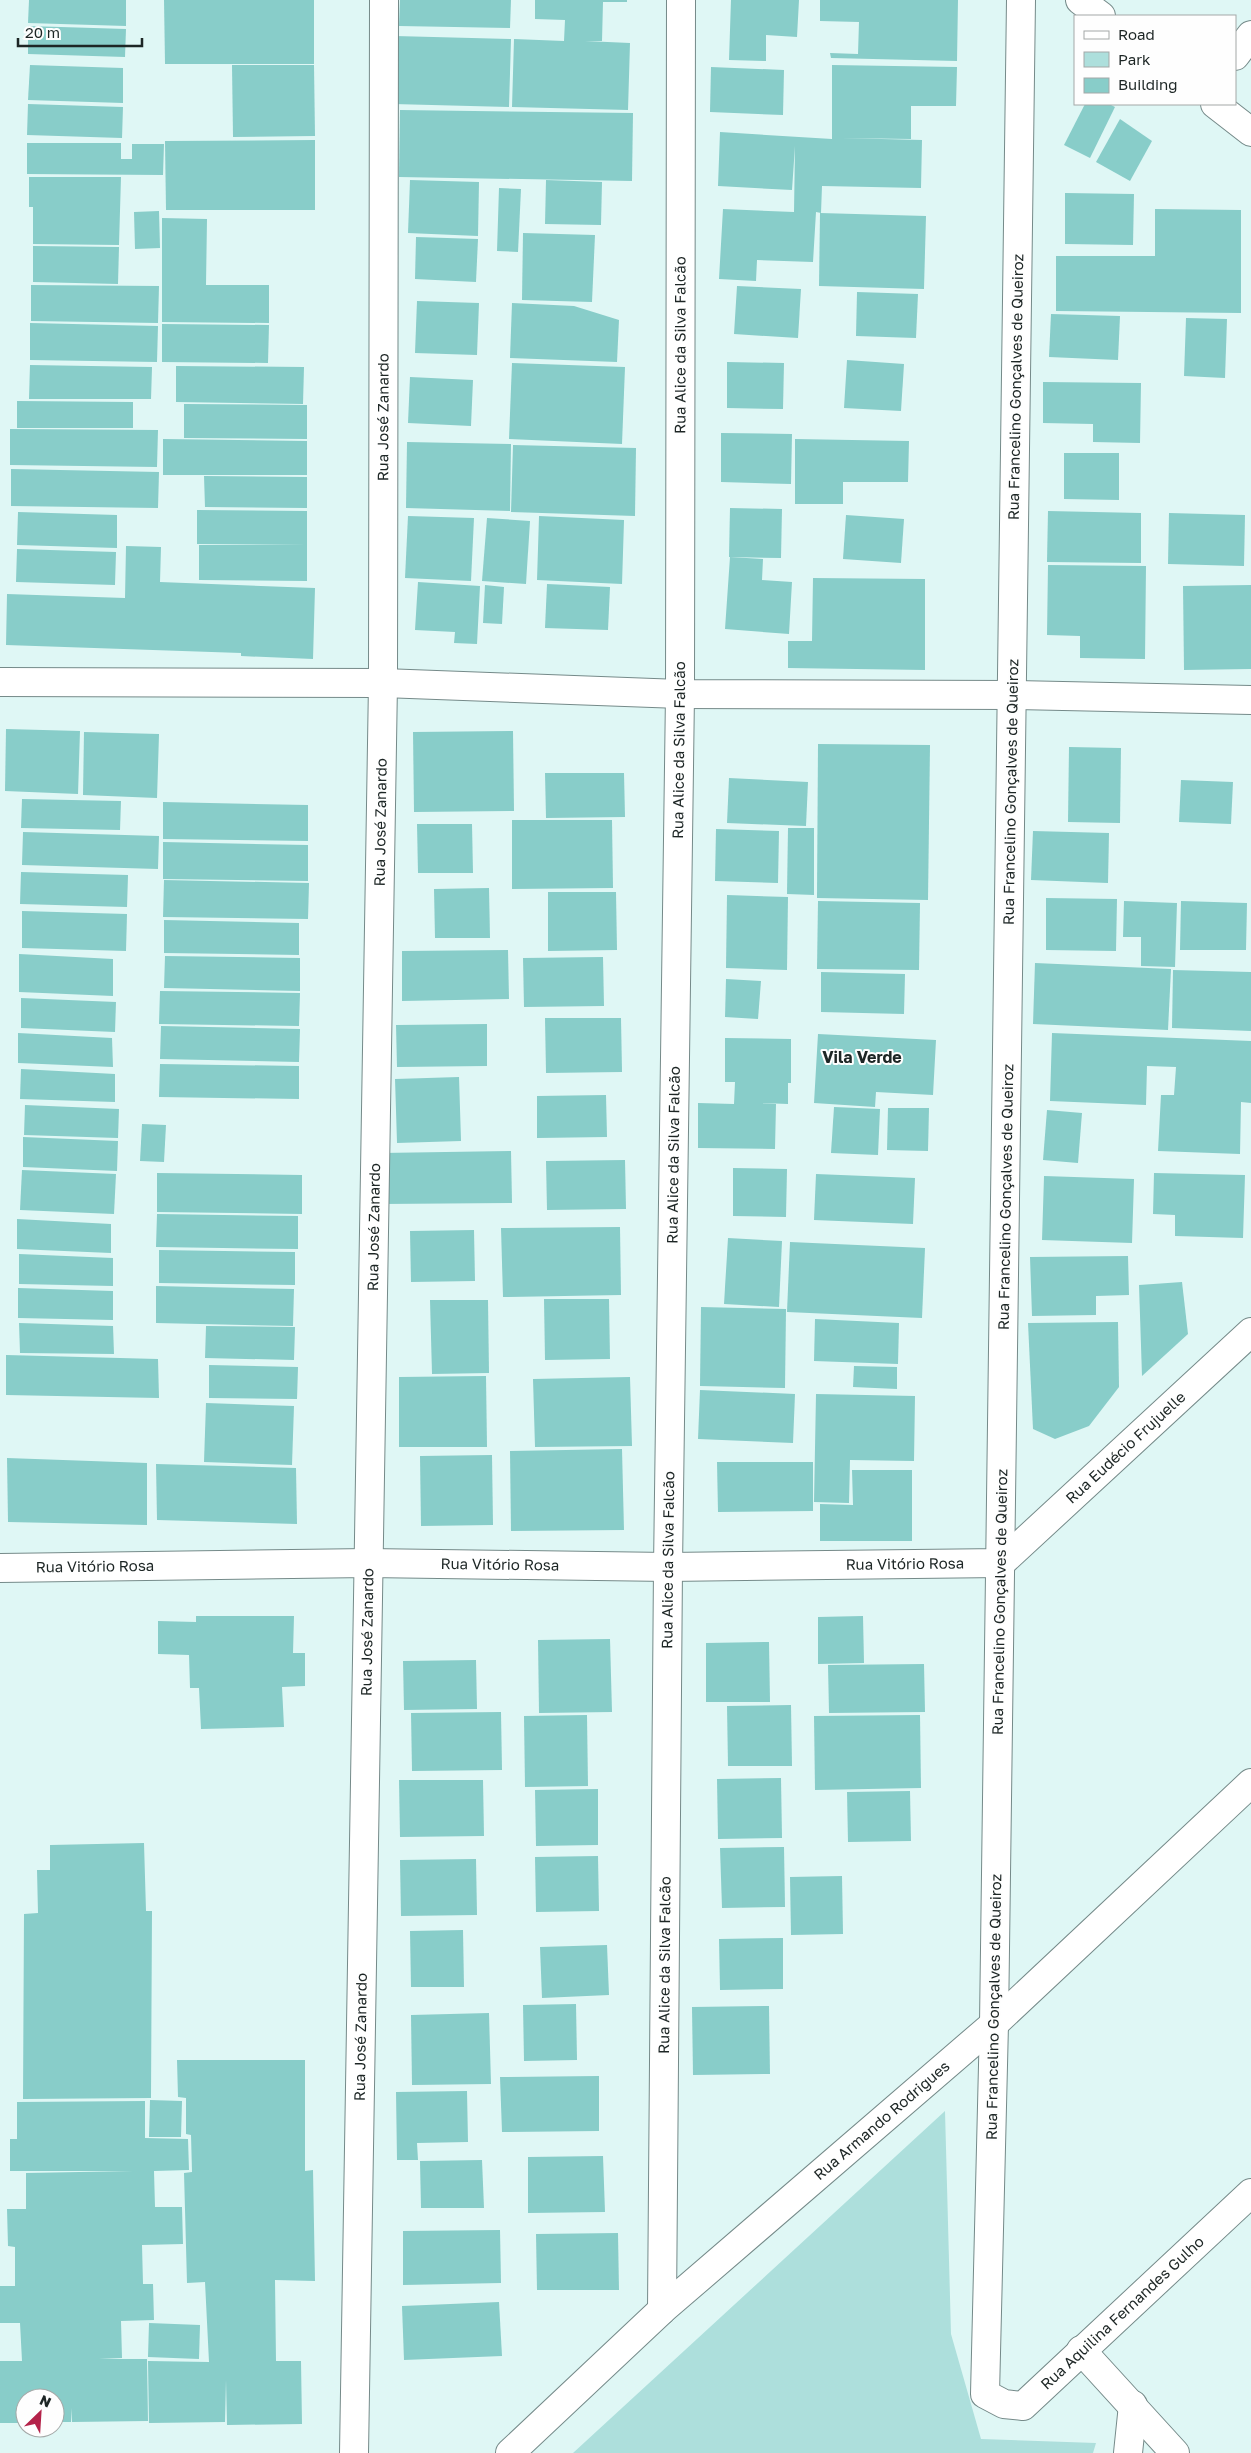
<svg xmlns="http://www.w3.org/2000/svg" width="1251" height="2453" font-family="'Golos Text',sans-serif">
<rect width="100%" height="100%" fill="#dff7f5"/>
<path fill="#addfdc" d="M945 2111 951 2334 981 2439 1096 2443 1093 2453H573Z"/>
<g fill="#88cdc9">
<path d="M29 0H126V26L28 23Z"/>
<path d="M164 0H314V64H165Z"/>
<path d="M400 0H511L510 28 399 26Z"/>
<path d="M535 0H627V2H603L602 41H585L630 43 628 110 512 107 514 39 564 41 565 20 535 19Z"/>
<path d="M731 0H799L797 37 766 35V61L729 60Z"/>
<path d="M820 0H958L957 61 831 58 830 53 858 54 859 22 820 21Z"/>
<path d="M28 26 126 29 125 57 28 54Z"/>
<path d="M395 36 511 39 509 107 393 104Z"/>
<path d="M30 65 123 68V103L28 100Z"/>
<path d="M232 65H314L315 136 233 137Z"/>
<path d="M832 65 957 67 956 106H911V139L841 138 922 140 921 188 822 186 821 213 816 212 813 262 757 260 756 281 719 279 723 209 794 212 795 146 792 190 718 186 720 132 832 139Z"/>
<path d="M711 67 784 70 783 115 710 112Z"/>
<path d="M28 104 123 107 122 138 27 135Z"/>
<path d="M1085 104H1109L1115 107 1090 158 1064 145Z"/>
<path d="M400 110 633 113 632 181 399 177Z"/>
<path d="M1120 119 1152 141 1130 181 1096 162Z"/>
<path d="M315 140V210H166L165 141Z"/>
<path d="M27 143H121V159H132V144H164L163 175 27 174Z"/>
<path d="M29 177H121L119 245 33 244V207H29Z"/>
<path d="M410 180 479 182 478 236 408 233Z"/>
<path d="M546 180 602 182 601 225 545 224Z"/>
<path d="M499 188 521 189 518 252 497 251Z"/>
<path d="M1065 193 1134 194 1133 245 1065 244Z"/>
<path d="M1155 209 1241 210V313L1056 311V256H1155Z"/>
<path d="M159 211 160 248 135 249 134 212Z"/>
<path d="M820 213 926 216 924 289 819 286Z"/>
<path d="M162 218 207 219 206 285H269V323L162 322Z"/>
<path d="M523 233 595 235 592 302 522 300Z"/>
<path d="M416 237 478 239 476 282 415 279Z"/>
<path d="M33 246 119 247 118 284 33 282Z"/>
<path d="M31 285 159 286 158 323 31 321Z"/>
<path d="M737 286 801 289 798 338 734 334Z"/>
<path d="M857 292 918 294 916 338 856 336Z"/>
<path d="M417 301 479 303 477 355 415 353Z"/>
<path d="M512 303 574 306 619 320 617 362 510 358Z"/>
<path d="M1051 314 1120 316 1118 360 1049 357Z"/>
<path d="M1186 318 1227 319 1225 378 1184 376Z"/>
<path d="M30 323 158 326 157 362 30 360Z"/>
<path d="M162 324 269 325 268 363 162 362Z"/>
<path d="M847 360 904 364 901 411 844 408Z"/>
<path d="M727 362 784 363 783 409 727 408Z"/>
<path d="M512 363 625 367 622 444 509 439Z"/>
<path d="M30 365 152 367 151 399H29Z"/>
<path d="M176 366 304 367 303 404 176 402Z"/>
<path d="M410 377 473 380 471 426 408 423Z"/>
<path d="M1043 382 1141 383 1140 443 1093 442V424L1043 423Z"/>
<path d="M17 401 133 402V428H17Z"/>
<path d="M184 404 307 405V439L184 438Z"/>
<path d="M10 429 158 430 157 467 10 465Z"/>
<path d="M721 433 792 434 791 484 721 482Z"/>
<path d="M163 439 307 441V475H163Z"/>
<path d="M795 439 909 441 908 482H843V504H795Z"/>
<path d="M407 442 511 444 510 511 406 508Z"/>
<path d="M513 445 636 448 635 516 511 512Z"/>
<path d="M1064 453H1119V500L1064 499Z"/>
<path d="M11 469 159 472 158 508 11 506Z"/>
<path d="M204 476 307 477V508L205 507Z"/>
<path d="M730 508 782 509 781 558 729 557Z"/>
<path d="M197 510 307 511V545L197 544Z"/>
<path d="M1048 511 1141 513V563L1047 562Z"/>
<path d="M18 512 117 515V548L17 545Z"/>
<path d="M1169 513 1245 515 1244 566 1168 564Z"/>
<path d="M846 515 904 519 901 563 843 559Z"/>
<path d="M408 516 474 518 471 581 405 578Z"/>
<path d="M539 516 624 520 622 584 537 580Z"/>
<path d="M487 518 530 521 526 584 482 581Z"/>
<path d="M199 545H307V581L199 580Z"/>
<path d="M126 546 161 547 160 582 315 588 313 659 241 656V653L6 645 7 594 125 598Z"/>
<path d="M17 549 116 552 115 585 16 582Z"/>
<path d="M730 557 763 559 762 580 792 582 789 634 725 629Z"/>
<path d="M1048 565 1146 566 1145 659 1080 658V636L1047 635Z"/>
<path d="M813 578 925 579V670L788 668V641H812Z"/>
<path d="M418 582 480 586 477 644 454 643 455 632 415 630Z"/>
<path d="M547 584 610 587 608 630 545 628Z"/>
<path d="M485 585 504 587 502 624 483 623Z"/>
<path d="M1251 585V669L1184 670 1183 586Z"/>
<path d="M6 729 80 731 78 794 5 791Z"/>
<path d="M513 731 514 811 414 812 413 732Z"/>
<path d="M84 732 159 734 157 798 83 795Z"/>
<path d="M818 744 930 745 928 900 817 898Z"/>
<path d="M1069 747 1121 748 1120 823 1068 822Z"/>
<path d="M545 773H624L625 817 546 818Z"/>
<path d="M729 778 808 782 806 826 727 823Z"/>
<path d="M1181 780 1233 782 1231 824 1179 822Z"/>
<path d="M22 799 121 801 120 830 21 828Z"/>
<path d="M163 802 308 805V841L163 839Z"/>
<path d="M512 820H612L613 888 512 889Z"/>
<path d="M417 824H472L473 873H418Z"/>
<path d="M788 828H814V895L787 894Z"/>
<path d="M716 829 779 831 778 883 715 881Z"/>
<path d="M1033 831 1109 833 1108 883 1031 880Z"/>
<path d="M23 832 159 836 158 869 22 865Z"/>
<path d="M163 842 308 845V881L163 879Z"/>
<path d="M21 872 128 875 127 907 20 904Z"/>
<path d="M164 880 309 883 308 919 163 917Z"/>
<path d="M489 888 490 938H435L434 889Z"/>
<path d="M548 892H616L617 950 548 951Z"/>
<path d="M727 895 788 897 787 970 726 968Z"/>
<path d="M1046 898 1117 899 1116 951 1046 950Z"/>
<path d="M818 901 920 903 919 970 817 969Z"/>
<path d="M1124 901 1177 903 1175 967 1141 966V937H1123Z"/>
<path d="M1181 901 1247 903 1246 950H1180Z"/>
<path d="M22 911 127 914 126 951 22 948Z"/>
<path d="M164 920 299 923V955L164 953Z"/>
<path d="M508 950 509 999 402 1001V951Z"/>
<path d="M19 954 113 959V996L19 992Z"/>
<path d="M165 956 300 958V991L164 988Z"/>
<path d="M603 957 604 1006 524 1007 523 958Z"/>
<path d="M1035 963 1171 969 1168 1030 1033 1024Z"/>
<path d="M1173 970 1251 972V1031L1172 1028Z"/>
<path d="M821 972 905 974 904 1014 821 1012Z"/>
<path d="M726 979 761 981 758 1019 725 1017Z"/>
<path d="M160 991 300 993 299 1026 159 1024Z"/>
<path d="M21 998 116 1002 115 1032 21 1028Z"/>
<path d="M545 1018H621L622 1072 546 1073Z"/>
<path d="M487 1024V1066L397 1067 396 1025Z"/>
<path d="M161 1026 300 1029 299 1062 160 1059Z"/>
<path d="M18 1033 112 1038 113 1067 18 1063Z"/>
<path d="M1052 1033 1251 1041V1103L1241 1102 1240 1154 1158 1151 1161 1095H1174L1176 1067 1147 1066 1146 1105 1050 1101Z"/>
<path d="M818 1034 936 1040 933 1095 876 1092 875 1107 814 1103Z"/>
<path d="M725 1038 791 1039V1083H788V1104L759 1103 776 1104 775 1149 698 1148V1103L734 1104 735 1082H725Z"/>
<path d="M160 1064 299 1066V1099L159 1097Z"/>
<path d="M21 1069 115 1074V1102L20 1099Z"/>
<path d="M459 1077 461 1141 397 1143 395 1079Z"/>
<path d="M606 1095 607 1137 537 1138V1096Z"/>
<path d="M25 1105 119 1109 118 1138 24 1135Z"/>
<path d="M834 1107 880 1109 878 1155 831 1153Z"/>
<path d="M888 1108H929L928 1151 887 1150Z"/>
<path d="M1047 1110 1082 1113 1078 1163 1043 1160Z"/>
<path d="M142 1124 166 1125 164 1162 140 1161Z"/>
<path d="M23 1137 118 1141 117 1171 23 1167Z"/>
<path d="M511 1151 512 1203 382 1204 381 1153Z"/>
<path d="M625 1160 626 1209 547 1210 546 1161Z"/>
<path d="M733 1168 787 1169 786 1217 733 1216Z"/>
<path d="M22 1170 116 1174 114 1214 20 1210Z"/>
<path d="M157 1173 302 1175V1214L157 1212Z"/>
<path d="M1154 1173 1245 1175 1243 1238 1175 1236V1215L1153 1214Z"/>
<path d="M816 1174 915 1178 913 1224 814 1220Z"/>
<path d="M1044 1176 1134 1179 1132 1243 1042 1240Z"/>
<path d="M157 1214 298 1216V1249L156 1247Z"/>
<path d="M17 1219 111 1224V1253L17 1249Z"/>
<path d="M620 1227 621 1295 503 1297 501 1228Z"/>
<path d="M474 1230 475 1281 411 1282 410 1231Z"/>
<path d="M728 1238 782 1241 779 1307 724 1304Z"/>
<path d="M790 1242 925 1248 922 1318 787 1312Z"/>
<path d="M159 1250 295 1252V1285L159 1283Z"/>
<path d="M19 1254 113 1258V1286L19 1284Z"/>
<path d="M1128 1256 1129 1295 1096 1296V1315L1032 1316 1030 1257Z"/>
<path d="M1182 1282 1188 1334 1142 1376 1139 1285Z"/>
<path d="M156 1286 294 1289 293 1326 156 1323Z"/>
<path d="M18 1288 113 1291V1320L18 1318Z"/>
<path d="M544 1299H609L610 1359 545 1360Z"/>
<path d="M430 1300H488L489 1373 432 1374Z"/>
<path d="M701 1307 786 1309 785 1388 700 1386Z"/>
<path d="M815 1319 899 1323 898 1364 814 1361Z"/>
<path d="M1118 1322 1119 1387 1089 1426 1055 1439 1033 1429 1028 1323Z"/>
<path d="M19 1323 113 1326 114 1354 20 1353Z"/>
<path d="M206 1326 295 1327 294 1360 205 1358Z"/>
<path d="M6 1355 158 1359 159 1398 6 1395Z"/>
<path d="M209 1365 298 1367 297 1399 209 1398Z"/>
<path d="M854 1366 897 1367V1389L853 1387Z"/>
<path d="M486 1376 487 1447H399V1377Z"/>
<path d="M630 1377 632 1446 535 1447 533 1379Z"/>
<path d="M700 1390 795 1394 793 1443 698 1439Z"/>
<path d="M816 1394 915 1396 914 1461 850 1460 849 1503 814 1502Z"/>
<path d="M206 1403 294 1406 292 1465 204 1462Z"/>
<path d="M622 1449 624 1530 511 1531 510 1451Z"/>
<path d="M492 1455 493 1525 421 1526 420 1456Z"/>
<path d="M7 1458 147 1463V1525L8 1522Z"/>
<path d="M717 1462H813V1511L718 1512Z"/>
<path d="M156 1464 296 1468 297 1524 157 1520Z"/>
<path d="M852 1470H912V1541H820V1504L853 1505Z"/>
<path d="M196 1616H294L293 1653H305V1686L282 1687 284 1727 201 1729 199 1688H190L189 1655 158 1654V1621L196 1622Z"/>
<path d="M863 1616 864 1663 818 1664V1617Z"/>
<path d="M610 1639 612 1712 539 1713 538 1640Z"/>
<path d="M769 1642 770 1702H706V1643Z"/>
<path d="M476 1660 477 1709 404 1710 403 1661Z"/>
<path d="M924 1664 925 1712 829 1713 828 1665Z"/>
<path d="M791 1705 792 1766H728L727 1706Z"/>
<path d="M501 1712 502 1770 412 1771 411 1713Z"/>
<path d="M587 1715 588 1786 525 1787 524 1716Z"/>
<path d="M920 1715 921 1788 815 1790 814 1716Z"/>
<path d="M781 1778 782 1838 718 1839 717 1779Z"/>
<path d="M399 1780H483L484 1836 400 1837Z"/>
<path d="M598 1789V1845L536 1846 535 1790Z"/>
<path d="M910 1791 911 1841 848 1842 847 1792Z"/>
<path d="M144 1843 146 1911H152L151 2098 23 2099 24 1914 38 1913 37 1870H50V1845Z"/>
<path d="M784 1847 785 1907 722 1908 720 1848Z"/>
<path d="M598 1856 599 1911 536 1912 535 1857Z"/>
<path d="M476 1859 477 1915 401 1916 400 1860Z"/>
<path d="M842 1876 843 1934 791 1935 790 1877Z"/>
<path d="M463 1930 464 1987H411L410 1931Z"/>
<path d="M783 1938V1989L720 1990 719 1939Z"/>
<path d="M607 1945 609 1995 542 1998 540 1947Z"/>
<path d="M576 2004 577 2060 524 2061 523 2005Z"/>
<path d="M769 2006 770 2074 693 2075 692 2007Z"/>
<path d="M489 2013 491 2084 412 2085 411 2015Z"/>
<path d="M177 2060H305V2171L313 2170 315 2281 275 2280 276 2361H301L302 2424 227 2425 226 2380 225 2422 149 2423 148 2361 209 2362 205 2282 187 2283 184 2173 192 2172 191 2135 186 2134V2098L178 2097Z"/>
<path d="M599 2076V2131L502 2132 500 2077Z"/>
<path d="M467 2091 468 2142 417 2143 418 2160H397L396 2092Z"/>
<path d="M150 2100 182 2101 181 2137H149Z"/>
<path d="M145 2101V2138L188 2139 189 2170 154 2171 155 2207H182L183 2244 142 2245 143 2284H153L154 2320 121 2321 122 2358 99 2359H147L148 2421 72 2422V2408L71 2422H55V2398H25V2423H0V2361H22L20 2323H0V2286H15V2247L8 2246 7 2209H26V2173L133 2171H10V2139H17V2102Z"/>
<path d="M603 2156 605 2212 528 2213V2157Z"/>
<path d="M482 2160 484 2208H421L420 2161Z"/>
<path d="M500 2230 501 2283 403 2285V2231Z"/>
<path d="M618 2233 619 2290H537L536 2234Z"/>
<path d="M499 2302 502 2356 404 2360 402 2306Z"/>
<path d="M149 2323 200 2325 199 2359 148 2357Z"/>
</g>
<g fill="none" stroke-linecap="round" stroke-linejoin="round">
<defs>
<g id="street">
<path id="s1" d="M1021 0 994 2024 985 2394 1004 2404 1023 2406 1251 2193"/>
<path d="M1080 0 1101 16"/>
<path d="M1235 56 1251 35"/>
<path d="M1215 104 1251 132"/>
<path d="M0 682 383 683 680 694 1013 695 1251 700"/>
<path id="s2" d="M0 1568 368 1563 668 1567 1001 1563 1251 1332"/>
<path id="s3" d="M662 2310 668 1567 680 694 681 0"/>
<path d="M1081 2350 1175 2453"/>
<path id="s4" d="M354 2453 383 683 384 0"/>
<path id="s5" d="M510 2453 662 2310 994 2024 1251 1783"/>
<path d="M1128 2453 1133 2405"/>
</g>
</defs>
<use href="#street" stroke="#758a89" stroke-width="30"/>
<use href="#street" stroke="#fff" stroke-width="28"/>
</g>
<g text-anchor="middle" stroke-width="4" stroke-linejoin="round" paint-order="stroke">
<g font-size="15" fill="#1d2625" stroke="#fefefe">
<text dy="5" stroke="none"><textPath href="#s3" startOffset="1965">Rua Alice da Silva Falcão</textPath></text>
<text transform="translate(1016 387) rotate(-89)" y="5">Rua Francelino Gonçalves de Queiroz</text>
<text dy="5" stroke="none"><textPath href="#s4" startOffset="2036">Rua José Zanardo</textPath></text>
<text dy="5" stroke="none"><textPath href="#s3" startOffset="1560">Rua Alice da Silva Falcão</textPath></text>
<text transform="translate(1011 792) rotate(-89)" y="5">Rua Francelino Gonçalves de Queiroz</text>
<text dy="5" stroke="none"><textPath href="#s4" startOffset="1631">Rua José Zanardo</textPath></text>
<text dy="5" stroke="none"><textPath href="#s3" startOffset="1155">Rua Alice da Silva Falcão</textPath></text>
<text transform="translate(1006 1197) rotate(-89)" y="5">Rua Francelino Gonçalves de Queiroz</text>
<text dy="5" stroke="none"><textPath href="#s4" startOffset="1226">Rua José Zanardo</textPath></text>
<text dy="5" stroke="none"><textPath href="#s2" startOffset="1171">Rua Eudécio Frujuelle</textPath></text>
<text dy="5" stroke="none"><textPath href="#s3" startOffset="750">Rua Alice da Silva Falcão</textPath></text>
<text dy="5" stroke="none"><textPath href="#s2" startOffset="905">Rua Vitório Rosa</textPath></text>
<text dy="5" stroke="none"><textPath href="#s2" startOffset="500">Rua Vitório Rosa</textPath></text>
<text dy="5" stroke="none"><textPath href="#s2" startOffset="95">Rua Vitório Rosa</textPath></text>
<text transform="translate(1000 1602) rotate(-89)" y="5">Rua Francelino Gonçalves de Queiroz</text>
<text dy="5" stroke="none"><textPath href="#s4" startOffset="821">Rua José Zanardo</textPath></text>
<text dy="5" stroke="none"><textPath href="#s3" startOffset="345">Rua Alice da Silva Falcão</textPath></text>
<text transform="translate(994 2007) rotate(-89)" y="5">Rua Francelino Gonçalves de Queiroz</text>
<text dy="5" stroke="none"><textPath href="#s4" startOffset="416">Rua José Zanardo</textPath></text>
<text dy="5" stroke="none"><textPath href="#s5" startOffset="499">Rua Armando Rodrigues</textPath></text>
<text dy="5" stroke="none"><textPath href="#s1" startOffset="2571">Rua Aquilina Fernandes Gulho</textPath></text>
</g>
<g font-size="16" font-weight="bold" fill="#1d2625" stroke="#fefefe">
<text x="862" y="1063">Vila Verde</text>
</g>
</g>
<rect x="1074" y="15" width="162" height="90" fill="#fefefe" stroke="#a4a8a7"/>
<rect x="1084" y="31" width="25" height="8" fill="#ffffff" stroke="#a4a8a7"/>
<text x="1118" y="40" font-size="15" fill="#1d2625">Road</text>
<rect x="1084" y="52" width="25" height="15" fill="#addfdc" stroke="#a4a8a7"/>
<text x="1118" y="65" font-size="15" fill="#1d2625">Park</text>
<rect x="1084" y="78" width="25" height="15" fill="#88cdc9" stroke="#a4a8a7"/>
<text x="1118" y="90" font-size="15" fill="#1d2625">Building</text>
<g transform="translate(40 2413) rotate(25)"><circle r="24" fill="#fefefe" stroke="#a4a8a7"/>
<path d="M0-4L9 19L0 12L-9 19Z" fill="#b4234a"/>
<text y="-8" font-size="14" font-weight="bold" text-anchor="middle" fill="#1d2625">N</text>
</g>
<path d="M18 38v8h124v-8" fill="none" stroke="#1d2625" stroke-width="2.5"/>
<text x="25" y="38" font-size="15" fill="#1d2625" stroke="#fefefe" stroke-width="4" paint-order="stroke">20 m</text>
</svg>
